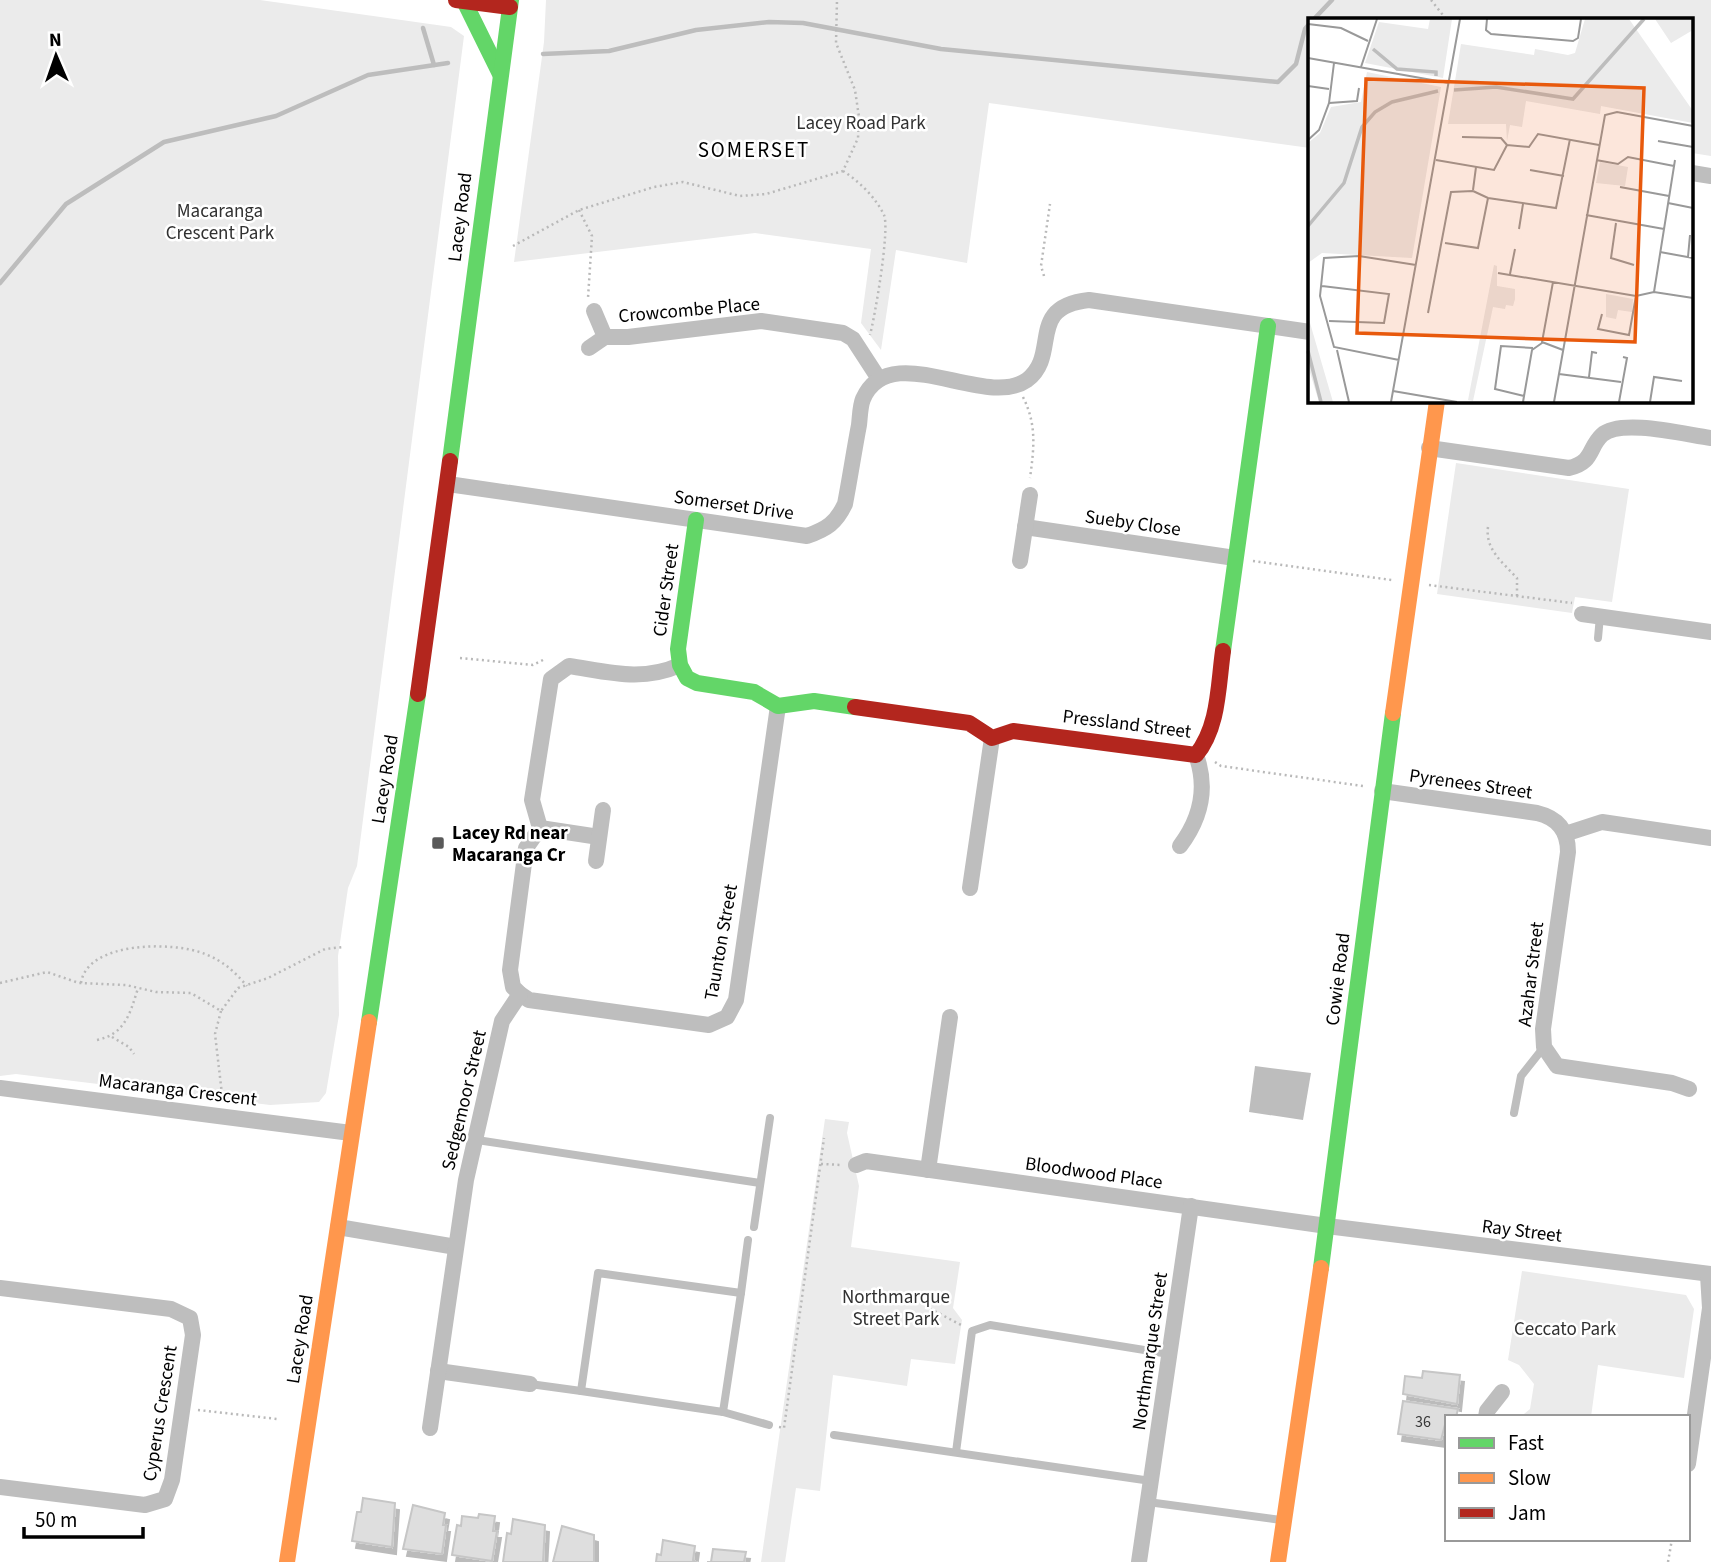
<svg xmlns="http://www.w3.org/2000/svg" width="1711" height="1562" font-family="'Source Sans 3',sans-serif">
<defs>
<filter id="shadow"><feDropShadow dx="4" dy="7" stdDeviation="0" flood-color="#0004"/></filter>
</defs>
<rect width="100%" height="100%" fill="#fff"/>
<g fill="#ebebeb">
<path d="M0 0H260L451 27 464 36 357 866 348 888 338 956 339 1015 326 1093 319 1102 270 1105 16 1074 0 1076Z"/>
<path d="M546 0H1711V156L1692 153V19H1310V148L989 103 967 263 896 250 881 350 861 323 871 249 755 233 514 262 544 42Z"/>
<path d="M1456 463 1629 489 1612 602 1575 597 1572 613 1437 594Z"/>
<path d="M825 1119 849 1122 847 1133 859 1186 851 1247 960 1262 953 1308 962 1320 955 1364 911 1359 907 1386 833 1375 820 1491 796 1488 785 1562H761Z"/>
<path d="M1522 1271 1686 1295 1694 1309 1684 1378 1598 1365 1591 1417 1524 1414 1530 1409 1534 1384 1519 1365 1508 1360Z"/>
</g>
<path fill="#bdbdbd" d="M1255 1066 1311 1073 1303 1120 1249 1112Z"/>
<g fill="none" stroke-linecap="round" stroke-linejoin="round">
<g stroke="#bdbdbd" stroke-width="4.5">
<path d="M1314 19 1332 0"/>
<path d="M423 28 434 65"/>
<path d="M543 54 609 51 696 30 769 22 803 23 941 49 1278 82 1296 64 1305 29 1310 23"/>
<path d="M0 283 66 204 164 142 276 116 368 75 448 63"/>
</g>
</g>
<g fill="#dedede" stroke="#c6c6c6" stroke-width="2" filter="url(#shadow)">
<path d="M1423 1371 1460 1375 1457 1404 1403 1394 1405 1376 1422 1378Z"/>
<path d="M1403 1401 1458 1409 1456 1417H1447L1441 1440 1398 1434Z"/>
<path d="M363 1498 395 1503 392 1547 352 1541 357 1512H361Z"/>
<path d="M413 1505 445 1513 443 1525H446L442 1554 403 1549Z"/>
<path d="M479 1514 495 1516 493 1531H497L492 1561 452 1555 457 1525 461 1526 462 1516 478 1518Z"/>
<path d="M513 1519 545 1525 543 1562H503L507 1533 511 1534Z"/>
<path d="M562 1526 594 1535V1562H553Z"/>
<path d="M663 1540 695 1546 693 1560 696 1562H656L657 1554 661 1555Z"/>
<path d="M713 1549 746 1552 744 1562H707H711Z"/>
</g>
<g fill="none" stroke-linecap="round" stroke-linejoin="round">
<g stroke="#b9b9b9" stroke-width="2.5" stroke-dasharray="2 3.5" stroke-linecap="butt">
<path d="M1431 0 1446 19"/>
<path d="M843 171C859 181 876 198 884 215 890 229 875 316 870 335"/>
<path d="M579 210 592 236 588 298"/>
<path d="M513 246 579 210 654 187 683 182 740 196 766 194 843 171 858 138 859 117 855 90 836 43 837 0"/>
<path d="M1044 276 1041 266 1050 204"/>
<path d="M1023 397C1037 425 1034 448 1030 478"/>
<path d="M1488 527C1485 549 1502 562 1517 578V596"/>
<path d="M1253 561 1392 580"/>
<path d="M1429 585 1572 603"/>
<path d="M460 658 533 665 545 659"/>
<path d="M1215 762 1221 766 1363 786"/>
<path d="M0 983 47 972 79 983 126 985 156 992 191 993 221 1011 238 988 268 978 325 949 343 947"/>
<path d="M81 983C87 941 174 941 205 954 223 961 234 971 247 986"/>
<path d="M221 1011 215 1034 223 1103"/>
<path d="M112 1037 129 1047 134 1054"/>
<path d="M97 1040C125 1034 130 1014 138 988"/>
<path d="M821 1164 842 1165"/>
<path d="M925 1306 963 1326"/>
<path d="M198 1410 277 1419"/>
<path d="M779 1427 784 1428 824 1138"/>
<path d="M1668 1562 1672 1539"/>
</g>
<g stroke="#bebebe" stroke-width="8">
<path d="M1598 638 1600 616"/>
<path d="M1514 1113 1521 1076 1544 1047"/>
<path d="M477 1140 760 1183"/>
<path d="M754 1227 770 1118"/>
<path d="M530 1384 581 1391 598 1273 741 1293 748 1240"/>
<path d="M581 1391 723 1412 741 1293"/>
<path d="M723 1412 769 1425"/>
<path d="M834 1435 1151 1481"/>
<path d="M956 1452 972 1331 990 1325 1169 1354"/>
<path d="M1148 1502 1281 1520"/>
</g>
<g stroke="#bebebe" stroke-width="16">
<path d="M1692 173 1711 176"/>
<path d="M605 337H628L761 321 843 333 853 339 879 379"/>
<path d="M589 348 605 337 594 311"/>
<path d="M1429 448 1569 468C1594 462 1588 448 1602 435 1621 418 1687 435 1711 438"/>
<path d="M448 484 807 536C827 529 836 523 845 504 850 478 854 451 859 425 860 417 860 406 863 399 890 337 985 410 1027 380 1061 354 1025 307 1089 300L1310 332"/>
<path d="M1025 527 1235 558"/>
<path d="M1020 561 1030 495"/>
<path d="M1582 614 1711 632"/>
<path d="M1382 791 1537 813C1558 818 1568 831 1568 852L1543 1029 1544 1047 1557 1066 1672 1083 1689 1089"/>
<path d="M540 828 599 837"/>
<path d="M1565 834 1602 822 1711 838"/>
<path d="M1180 846C1201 818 1208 788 1196 755"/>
<path d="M596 861 603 810"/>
<path d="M970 888 992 738"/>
<path d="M520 994 529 1000 709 1025 727 1017 736 1000 778 706"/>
<path d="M0 1088 351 1133"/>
<path d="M856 1165 866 1161 1327 1226 1711 1274"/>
<path d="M928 1170 950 1017"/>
<path d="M338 1227 456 1247"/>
<path d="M0 1288 171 1309 190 1318 193 1335 172 1480 165 1499 145 1505 0 1487"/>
<path d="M438 1371 530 1384"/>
<path d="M1486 1417 1487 1411 1502 1392"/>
<path d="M430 1428 466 1180 502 1021 520 994 513 987 510 970 526 848 540 828 532 800 551 679 569 666C609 672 642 682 680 665"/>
<path d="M1688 1464 1710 1308 1708 1275"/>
<path d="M1139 1562 1191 1206"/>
</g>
<g stroke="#63d668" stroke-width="16">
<path d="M464 1 500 74"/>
<path d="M450 461 511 0"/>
<path d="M696 520 678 649 680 665 687 678 697 683 754 692 778 706 814 701 855 707"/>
<path d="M1223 651 1268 326"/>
<path d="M369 1022 418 694"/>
<path d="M1321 1268 1393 713"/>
</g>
<g stroke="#ff974d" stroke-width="16">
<path d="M1393 713 1437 401"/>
<path d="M287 1562 369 1022"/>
<path d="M1278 1562 1321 1268"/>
</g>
<g stroke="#b3261e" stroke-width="16">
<path d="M456 0 510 7"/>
<path d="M418 694 450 461"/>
<path d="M855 707 969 723 992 738 1013 731 1196 755C1219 727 1218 686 1223 651"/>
</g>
</g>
<rect fill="#595959" stroke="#fff" stroke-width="2.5" x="431" y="836" width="14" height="14" rx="3.5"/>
<g text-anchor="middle" stroke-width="5" stroke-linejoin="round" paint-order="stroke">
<g font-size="16" fill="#383838">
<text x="1423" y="1427">36</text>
</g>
<g font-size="19" fill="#313131" stroke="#fff">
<text x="861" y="129">Lacey Road Park</text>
<text x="220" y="217">Macaranga<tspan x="220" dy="22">Crescent Park</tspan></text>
<text x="896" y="1303">Northmarque<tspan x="896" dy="22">Street Park</tspan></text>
<text x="1565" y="1335">Ceccato Park</text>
</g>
<g font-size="19" fill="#000" stroke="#fff">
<text transform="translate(459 217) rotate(-83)" y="7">Lacey Road</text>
<text transform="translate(689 309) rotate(-5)" y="7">Crowcombe Place</text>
<text transform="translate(734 504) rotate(8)" y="7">Somerset Drive</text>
<text transform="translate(1133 522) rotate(8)" y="7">Sueby Close</text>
<text transform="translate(665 590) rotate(-82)" y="7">Cider Street</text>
<text transform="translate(1127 723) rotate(7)" y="7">Pressland Street</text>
<text transform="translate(384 779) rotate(-81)" y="7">Lacey Road</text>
<text transform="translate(1471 783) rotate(8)" y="7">Pyrenees Street</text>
<text transform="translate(720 942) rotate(-80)" y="7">Taunton Street</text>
<text transform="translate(1530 974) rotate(-83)" y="7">Azahar Street</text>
<text transform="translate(1337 979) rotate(-83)" y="7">Cowie Road</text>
<text transform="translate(178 1089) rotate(7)" y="7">Macaranga Crescent</text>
<text transform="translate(463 1100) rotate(-77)" y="7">Sedgemoor Street</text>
<text transform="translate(1094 1172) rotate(8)" y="7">Bloodwood Place</text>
<text transform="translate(1522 1230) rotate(7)" y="7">Ray Street</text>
<text transform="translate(299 1339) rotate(-81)" y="7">Lacey Road</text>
<text transform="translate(1149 1351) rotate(-82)" y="7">Northmarque Street</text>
<text transform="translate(159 1413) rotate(-81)" y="7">Cyperus Crescent</text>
</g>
<g font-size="19" font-weight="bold" fill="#000" stroke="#fff" text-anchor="start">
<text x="452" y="839">Lacey Rd near<tspan x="452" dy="22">Macaranga Cr</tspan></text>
</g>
<g font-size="21" letter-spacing="2" fill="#000" stroke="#fff">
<text x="754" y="157">SOMERSET</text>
</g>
</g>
<g transform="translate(1308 18)">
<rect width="385" height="385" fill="#fff"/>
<path d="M122 1H144L135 60 57 45 71 4 120 11ZM277 1H321L385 93V105L293 88 292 96 218 83 214 109 202 107 199 123 198 106H140L153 26 226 37 227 31 260 37 267 35ZM347 1H385V12L363 25ZM59 54 133 69 104 240 14 235 0 245V125L12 115 23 89 53 84ZM292 144 320 149 317 168 288 165ZM186 247 189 248V268L207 271V281L205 288 198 287 197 291 185 289 165 383 160 382ZM298 276 325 281 324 294 310 292 308 301 298 299ZM0 298 25 384H11L0 348Z" fill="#ebebeb"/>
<path fill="none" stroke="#bdbdbd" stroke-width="3.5" d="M65 31 89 51 128 54V58M146 72 188 69 265 81 336 1M0 208 36 165 54 109 67 94 84 84 130 73M0 333 13 384"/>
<path fill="none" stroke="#999" stroke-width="2" d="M179 1 178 12 183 16 265 23 270 20 273 1M0 6 33 10 60 23M0 40 141 65M53 49 69 1M0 68 21 71M21 85 49 83 51 70M154 119 193 120 199 127M0 122 11 112 21 85 26 45M350 123 385 129M128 142 186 152 199 127 221 129 230 116 291 127M288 142 310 146 320 139 366 148M222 152 256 158M312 169 361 178M165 172 168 149M165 173 180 180 248 190 262 121M360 185 385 190M278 197 356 211M308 205 303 240 326 247M211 211 215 186M137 225 170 230 180 180M352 234 385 240M380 239 382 217M190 255 328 278 346 274 385 280M202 256 207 231M245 264 234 324 255 332M14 268 81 276 76 305 21 303M346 274 367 142M120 295 143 174 165 173M294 296 290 311 321 317 328 278M29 332 41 384M91 342 26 329 12 278 16 240 51 238 108 247M251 356 313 364M281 359 284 334 289 335M85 373 149 384M216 378 187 371 193 328 225 330M83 384 152 1M215 384 224 332 234 325M246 384 297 97 309 94 385 108M311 384 319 340 315 339M342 384 346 359 374 363"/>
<path fill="#e8590c" fill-opacity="0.15" stroke="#e8590c" stroke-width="3.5" d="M58 61 336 70 327 324 49 315Z"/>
<rect width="385" height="385" fill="none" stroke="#000" stroke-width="3.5"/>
</g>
<rect x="1445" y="1415" width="245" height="126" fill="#ffffff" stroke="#999999" stroke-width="2"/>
<rect x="1459" y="1438" width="35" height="10" fill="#63d668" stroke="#999999" stroke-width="2"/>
<text x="1508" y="1450" font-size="21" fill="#000000">Fast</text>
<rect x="1459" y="1473" width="35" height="10" fill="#ff974d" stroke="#999999" stroke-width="2"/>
<text x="1508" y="1485" font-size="21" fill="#000000">Slow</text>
<rect x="1459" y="1508" width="35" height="10" fill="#b3261e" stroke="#999999" stroke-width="2"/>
<text x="1508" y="1520" font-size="21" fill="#000000">Jam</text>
<g transform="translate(56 56) rotate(358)" stroke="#ffffff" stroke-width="5" paint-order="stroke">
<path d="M0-5L12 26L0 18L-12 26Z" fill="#000000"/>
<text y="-10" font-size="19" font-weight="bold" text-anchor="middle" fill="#000000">N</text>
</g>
<path d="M24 1527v10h119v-10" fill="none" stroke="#000000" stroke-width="3.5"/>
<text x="35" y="1527" font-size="21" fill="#000000" stroke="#ffffff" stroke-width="5" paint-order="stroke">50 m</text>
</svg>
